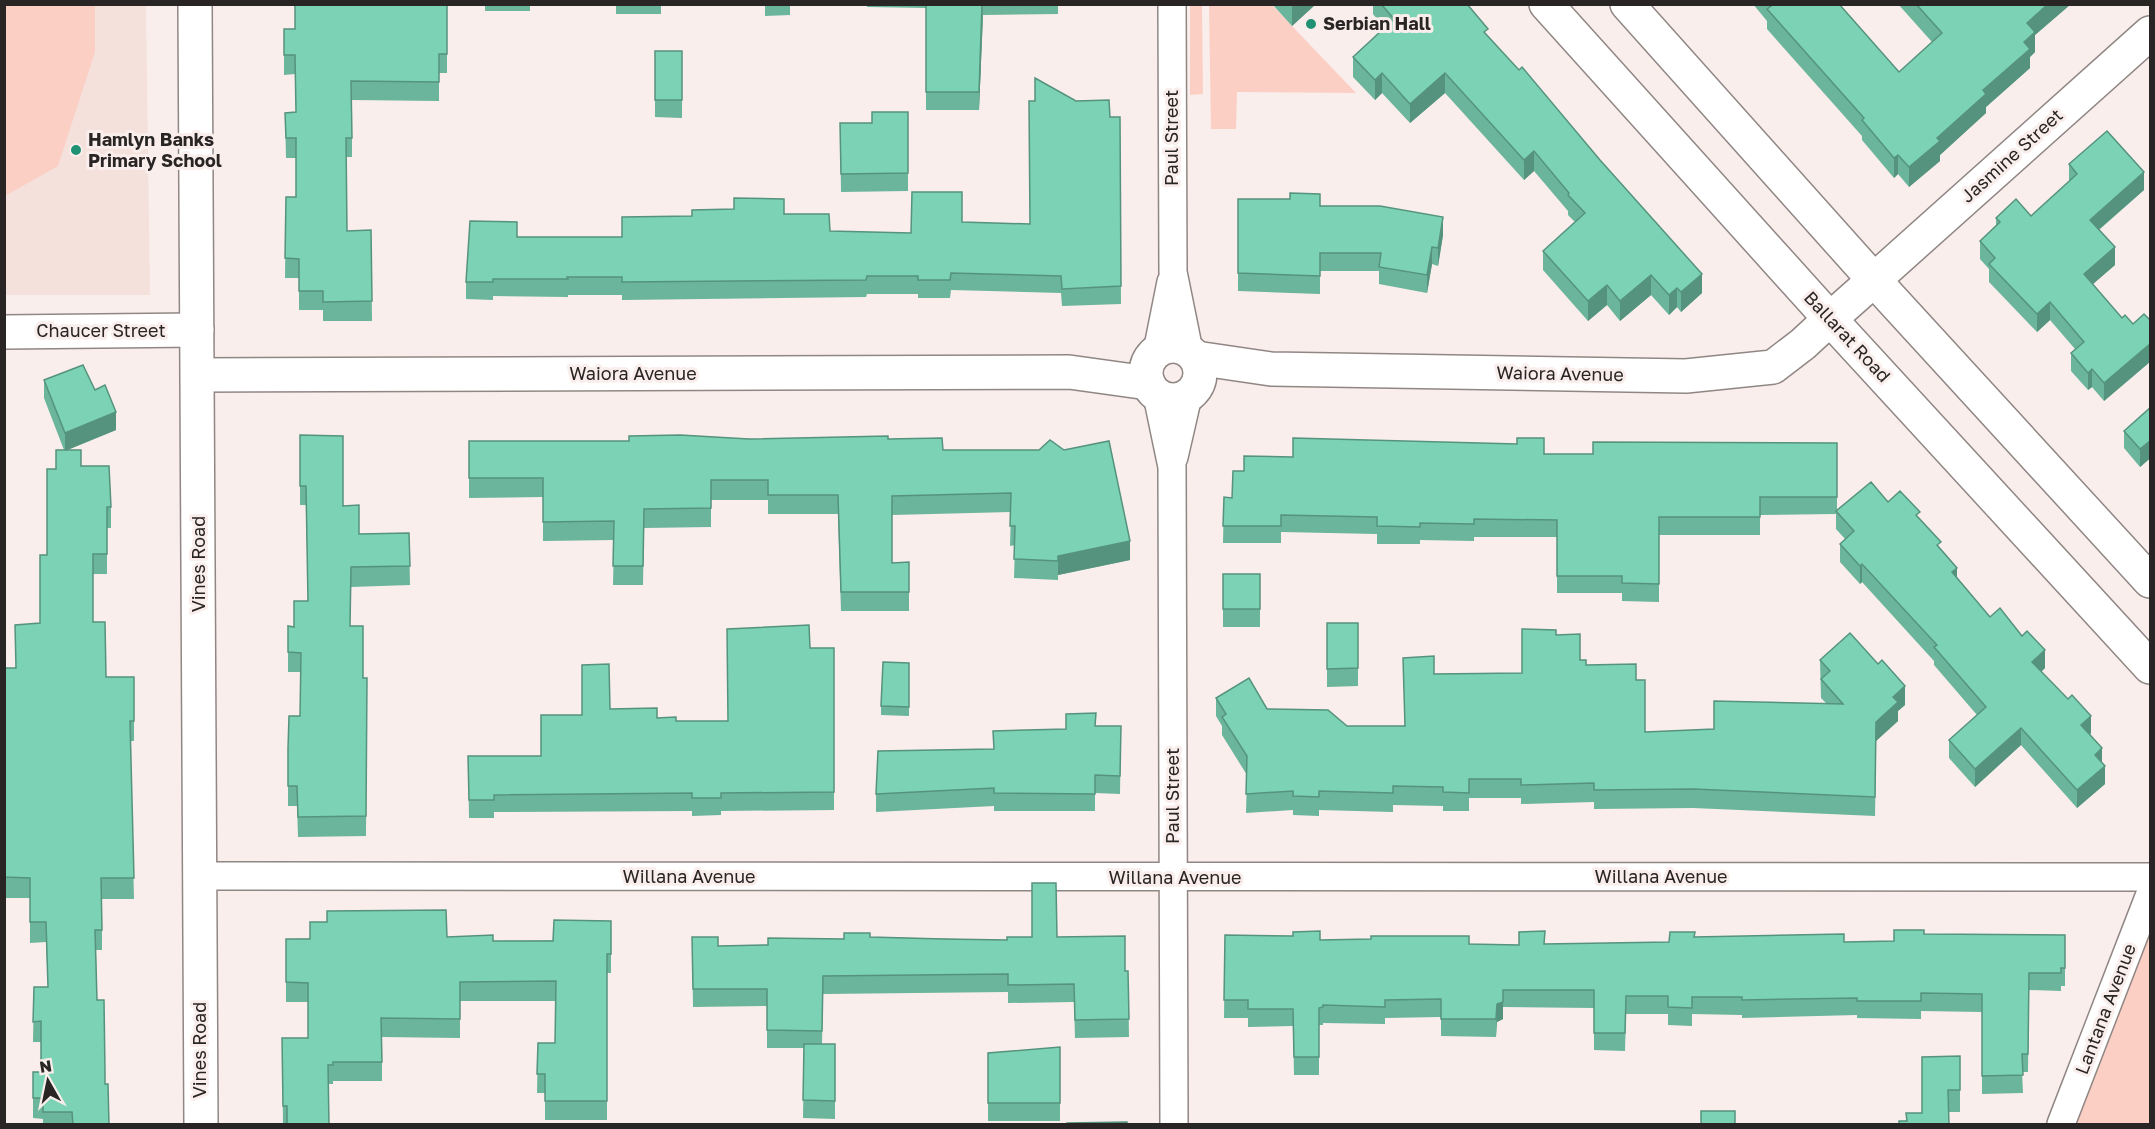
<svg xmlns="http://www.w3.org/2000/svg" width="2155" height="1129" font-family="'Golos Text',sans-serif">
<rect width="100%" height="100%" fill="#f9eeec"/>
<path fill="#f4e1dc" d="M4 5H146L150 295H5Z"/>
<g fill="#fccfc4">
<path d="M4 5H95V52L58 166 5 196Z"/>
<path d="M1190 5H1202L1203 94 1190 95Z"/>
<path d="M1209 5H1272L1356 93 1237 92 1236 129H1211Z"/>
<path d="M2150 925V1124H2075Z"/>
</g>
<g fill="none" stroke-linecap="round" stroke-linejoin="round">
<defs>
<g id="street">
<path d="M1172 4 1173 272 1189 351"/>
<path d="M1157 352 1171 282"/>
<path d="M1157 395 1172 467 1174 1124"/>
<path d="M1174 457 1188 396"/>
<path d="M200 876 2150 877"/>
<path d="M2061 1124 2150 894"/>
</g>
<g id="secondary">
<path d="M195 4 201 1124"/>
<path d="M1874 280 2150 33"/>
<path d="M4 332 197 330"/>
<circle cx="1173" cy="373" r="27"/>
<path d="M1196 358 1271 369 1686 376 1773 367 1803 344 1830 319"/>
<path d="M198 375 1069 372 1148 383"/>
</g>
<g id="highway">
<path d="M1546 4 1830 319 2150 667"/>
<path d="M1627 4 1874 280 2150 581"/>
<path d="M1830 319 1874 280"/>
</g>
</defs>
<use href="#street" stroke="#908784" stroke-width="30"/>
<use href="#secondary" stroke="#908784" stroke-width="36"/>
<use href="#highway" stroke="#908784" stroke-width="36"/>
<use href="#street" stroke="#fff" stroke-width="27"/>
<use href="#secondary" stroke="#fff" stroke-width="33"/>
<use href="#highway" stroke="#fff" stroke-width="33"/>
</g>
<g fill="#6ab59b">
<path d="M447 4V73H439V101L352 100V157H346L347 231 371 230 372 321H323V310H299V278H285L286 197H296V158H286L285 113 296 112 295 74 284 75V29H295Z"/>
<rect x="485" y="4" width="45" height="7"/>
<rect x="616" y="4" width="45" height="10"/>
<path d="M765 4H790V15L765 16Z"/>
<path d="M867 4H1058V14L983 15 979 110H926V8L867 7Z"/>
<path d="M1272 4H1316L1292 26Z"/>
<path d="M1373 4H1467L1488 37 1702 293 1681 312 1677 307 1669 315 1651 295 1620 321 1607 305 1588 321 1543 270V251L1575 222 1568 215V211L1534 171 1524 180 1445 93 1410 123 1382 93 1375 100 1353 77V57L1384 28 1373 14Z"/>
<path d="M1753 4H1839L1899 72 1932 42 1898 4H2071L2035 35V52L2030 57V68L1986 107V113L1940 155V161L1909 187 1898 174 1894 178 1862 140V136L1767 29V21Z"/>
<path d="M655 51H682V118L655 117Z"/>
<path d="M1076 101 1110 117H1120L1121 304 1062 306 1061 293 951 290 950 298H918V294H867L866 297 622 300V295H568V297L493 296V300L466 299V282L517 237H622L692 216 784 214 830 231 911 233 962 222 1030 224Z"/>
<path d="M908 112V191L841 192 840 123H872Z"/>
<path d="M2151 150V171L2149 170V152Z"/>
<path d="M2069 164 2144 190 2099 230 2115 265 2092 284 2122 318 2133 324 2151 321V361L2104 401 2092 387 2088 390 2071 371V353L2075 349 2050 320 2037 332 1989 282V269L1980 259V241L1996 226V218L2031 216 2069 182Z"/>
<path d="M1238 199 1320 206 1443 235 1438 266 1432 264 1427 293 1379 284V271H1320V294L1238 291Z"/>
<path d="M44 380 116 430 67 450 81 466 111 507V528H107V574H93V622L106 677H134V741H130L134 899H102V950H96L97 1000 109 1125H43V1119L33 1118V1072H41V1042H33L34 987H48L46 942 30 943V898H4V668H15L40 623 56 469 64 450 44 398Z"/>
<path d="M2151 407V458L2140 467 2124 448V431Z"/>
<path d="M300 435 343 506 359 534 409 533 410 585 351 587 350 626 363 678H367L366 836 298 837 297 806H288V749L300 716 301 672H288V646L294 627 308 601 306 505H300Z"/>
<path d="M749 439H888L943 450 1130 560 1058 575V580L1014 578 1015 545 1010 546 1011 512 892 515V563L909 562V611H841L838 514H768V500H711V527L644 528 643 585H613L614 540 543 541V497L469 498V441H629Z"/>
<path d="M1837 443V511L1888 502 1920 519 1941 550 1957 578 1990 617 2045 668 2041 672 2091 733 2090 735 2102 763 2105 784 2077 808 2021 745 1975 787 1949 758V740L1977 715 1934 665V661L1862 582 1860 584 1840 562V544L1845 539 1836 529V514L1760 515V535H1659V602L1622 601V593H1557V537H1474V541L1420 540V544H1377V534L1281 532V543H1223L1224 497 1232 498 1244 471 1293 457 1544 454H1593Z"/>
<rect x="1223" y="574" width="37" height="53"/>
<path d="M1327 623 1358 668V686L1327 687Z"/>
<path d="M1556 635 1586 665 1636 680 1645 732 1714 729 1827 704 1821 698 1820 660 1905 705 1898 711V721L1876 741 1875 816 1693 808 1594 809V802L1521 804V798H1469V811H1443V806L1393 805V812L1319 810V816L1293 815V810L1246 813 1247 775 1222 735V726L1216 716V698L1347 726H1404L1434 674 1522 673Z"/>
<path d="M810 648H834V810L721 811V815L692 816V811L494 812V818H469L468 756H541L582 715 610 709 676 721H728Z"/>
<path d="M909 663V716L881 715V706Z"/>
<path d="M1096 726H1121L1120 794 1095 793V811H994V806L876 812V794L993 749 1066 729Z"/>
<path d="M1924 934 2065 935V986H2061V991L2029 990 2028 1072H2022L2023 1093 1982 1094V1012L1921 1011V1019L1857 1018V1015L1742 1018V1015L1692 1014V1026L1668 1025V1014H1626L1625 1051 1594 1050V1008L1503 1007V1019L1497 1022 1496 1037 1441 1036V1017L1385 1018V1024L1323 1023V1025H1319V1075H1294L1293 1026 1248 1027V1018H1224L1225 935 1320 940 1519 945 1669 942 1695 937 1844 942 1894 941Z"/>
<path d="M447 937 493 941 611 940V973H607V1120H545V1093H537L538 1043H555L556 1001H460V1038L382 1037V1081H333V1084H329V1125H283L282 1038H308V1002H286V939Z"/>
<path d="M692 937 718 946 768 945 870 937 1007 940 1032 937H1057L1125 971H1128L1129 1037 1075 1038 1074 1002 1008 1003V992L823 994 822 1044H835V1119L803 1118 804 1048H767V1006L693 1007Z"/>
<path d="M1060 1047V1121H988V1053Z"/>
<path d="M1960 1056V1112H1948L1906 1121 1922 1113Z"/>
</g>
<g fill="#56937e">
<path d="M983 4V15L979 110V92Z"/>
<path d="M1292 4H1316L1292 26Z"/>
<path d="M2048 4H2071L2035 35V52L2030 57V68L1986 107V113L1940 155V161L1909 187V167L1983 90 2027 23Z"/>
<path d="M1382 73V93L1375 100V80Z"/>
<path d="M1445 73V93L1410 123V104Z"/>
<path d="M1534 151V171L1524 180V160Z"/>
<path d="M1898 155V174L1894 178V158Z"/>
<path d="M2144 172V190L2090 237V220Z"/>
<path d="M1443 217V235L1438 266V248Z"/>
<path d="M1432 247V264L1427 293V275Z"/>
<path d="M2115 247V265L2084 292V274Z"/>
<path d="M1702 274V293L1681 312V292Z"/>
<path d="M1651 275V295L1620 321V301Z"/>
<path d="M1607 285V305L1588 321V301Z"/>
<path d="M1677 288V307L1669 315V295Z"/>
<path d="M2050 302V320L2037 332V314Z"/>
<path d="M2151 343V361L2104 401V383Z"/>
<path d="M2092 369V387L2088 390V373Z"/>
<path d="M116 412V430L65 451V433Z"/>
<path d="M2150 440V458L2140 467V449Z"/>
<path d="M1130 541V560L1058 575V580V556Z"/>
<path d="M1862 564V582L1860 584V566Z"/>
<path d="M1957 568V585L1952 572Z"/>
<path d="M2045 650V668L2032 680V662Z"/>
<path d="M1905 686V705L1898 711V721L1876 741 1875 816 1876 722 1893 697Z"/>
<path d="M2091 716V733L2081 743V725Z"/>
<path d="M2021 728V745L1975 787V769Z"/>
<path d="M2102 748V766L2095 755Z"/>
<path d="M2105 766V784L2077 808V790Z"/>
<path d="M1503 1002V1019L1497 1022 1496 1037 1497 1004Z"/>
</g>
<g fill="#7bd2b4" stroke="#56937e" stroke-width="1.5">
<path d="M295 4H447V54H439V82L351 81 352 138H346L347 231 371 230 372 301 323 302V291H299V259L285 258 286 197H296V138H286L285 113 296 112 295 55H284V29H295Z"/>
<path d="M926 4H982L979 92H926Z"/>
<path d="M1381 4H1467L1488 29 1484 32 1519 70 1522 67 1600 160 1702 274 1681 292 1677 288 1669 295 1651 275 1620 301 1607 285 1588 301 1543 251 1585 213 1568 195 1569 193 1534 151 1524 160 1445 73 1410 104 1382 73 1375 80 1353 57 1394 19Z"/>
<path d="M1770 4H1839L1899 72 1942 33 1916 4H2048L2027 23 2035 32 2024 42 2030 49 1983 90 1986 94 1937 138 1940 141 1909 167 1898 155 1894 158 1862 120 1864 118 1767 9 1771 6Z"/>
<rect x="655" y="51" width="27" height="49"/>
<path d="M1035 78 1076 101 1109 100 1110 117H1120L1121 286 1062 289 1061 276 951 273 950 280H918V276H867L866 280 622 282V277H567L568 279H493V282H466L470 221 517 222V237H622V217L692 216V210L734 209V198L784 199V214H829L830 231 911 233 912 192H962V222L1030 224 1029 101H1035Z"/>
<path d="M872 112H908V173L841 174 840 123H872Z"/>
<path d="M2107 131 2144 172 2090 220 2115 247 2084 274 2122 318 2125 315 2133 324 2144 314 2151 321V343L2104 383 2092 369 2088 373 2071 353 2084 342 2050 302 2037 314 1989 264 1995 258 1980 241 2000 222 1996 218 2016 199 2031 216 2077 174 2069 164Z"/>
<path d="M1290 193 1320 194V206H1380L1443 217 1438 248 1432 247 1427 275 1379 267 1381 253H1320V276L1238 273V199H1290Z"/>
<path d="M83 365 95 390 105 385 116 412 65 433 44 380Z"/>
<path d="M2151 407V440L2140 449 2124 431Z"/>
<path d="M300 435 343 436V506L359 505V534L409 533 410 566 351 567 350 626H363V678H367L366 816 298 817 297 786H288V749L289 716H300L301 653 288 652V626L294 627V601H308L306 486H300Z"/>
<path d="M680 435 749 439 888 436V439L942 438 943 450H1039L1050 440 1064 450 1109 441 1130 541 1058 556V561L1014 559 1015 526H1010L1011 493 892 496V563L909 562V592H841L838 495H768V480H711V508L644 509 643 566H613L614 521 543 522V478H469V441H629V436Z"/>
<path d="M1293 438 1517 444V438H1544V454H1593V442L1837 443V497H1760V517H1659V584L1622 583V576H1557V520L1474 519V524L1420 523V527L1377 526V517L1281 515V526H1223L1224 497 1232 498 1233 471H1244V456L1293 457Z"/>
<path d="M56 450H81V466H109L111 507H107V554H93V622H105L106 677H134V721H130L134 878H101L102 930H95L97 1000H104L105 1072V1084H108L109 1125H73L72 1112H43V1098H33V1072H41V1021L33 1022 34 987H48L46 922H30V878L4 877V668H16L15 625 40 623V555H47V469H56Z"/>
<path d="M1871 482 1888 502 1900 491 1920 512 1916 515 1941 542 1937 545 1957 568 1952 572 1990 617 2000 608 2022 636 2027 631 2045 650 2032 662 2068 699 2072 695 2091 716 2081 725 2102 748 2095 755 2105 766 2077 790 2021 728 1975 769 1949 740 1986 707 1934 647 1937 645 1862 564 1860 566 1840 544 1854 531 1836 511Z"/>
<rect x="1223" y="574" width="37" height="35"/>
<path d="M1327 623H1358V668L1327 669Z"/>
<path d="M809 625 810 648H834V792L721 793V798H692V793L494 795V800H469L468 756H541V715H582V665L609 664 610 709 657 708V718L676 717V721H728L727 629Z"/>
<path d="M1522 629 1556 630V635L1580 634V660H1586V665L1636 664V680H1645V732L1714 729V701L1843 704 1821 679 1830 671 1820 660 1850 633 1878 664 1882 660 1905 686 1893 697 1898 702 1876 722 1875 797 1693 789 1594 790V783L1521 785V779H1469V793L1443 792V787L1393 786V793L1319 791V797L1293 796V791L1246 794 1247 756 1222 717 1226 714 1216 698 1249 678 1267 709 1328 710 1347 726H1405L1403 658 1434 656V674L1522 673Z"/>
<path d="M883 662 909 663V707L881 706Z"/>
<path d="M1096 713 1095 726H1121L1120 776 1095 775V794L994 793V788L876 794 878 751 994 749 993 731 1066 729V714Z"/>
<path d="M1032 883H1056L1057 937 1125 936V971H1128L1129 1019 1075 1020 1074 984 1008 985V974L823 976 822 1031 767 1030V989H693L692 937H718V946L768 945V938L844 939V933H870V937L943 939 1007 940V937H1032Z"/>
<path d="M446 910 447 937 493 935V941H553L554 920 611 921V954H607V1101H545V1074H537L538 1043H555L556 981 460 982V1019L381 1018 382 1062H333V1065H328L329 1125H287V1106H283L282 1038H308V983L286 982V939H310V922H327V911Z"/>
<path d="M1894 930H1924V934L2065 935V968H2061V973H2029L2028 1054H2022L2023 1075 1982 1076V994L1921 993V1001H1857V998L1742 1000V997H1692V1008L1668 1007V996H1626L1625 1033H1594V990H1503V1002L1497 1004 1496 1019H1441V999L1385 1000V1007L1323 1005V1007L1319 1008V1057H1294L1293 1009H1248V1000H1224L1225 935 1293 936V932L1320 931V940L1371 939V936H1469V944L1519 945V932L1545 931 1544 944 1669 942 1670 932H1695L1694 937 1844 934V942L1894 941Z"/>
<path d="M804 1044H835V1101L803 1100Z"/>
<path d="M1060 1047V1103H988V1053Z"/>
<path d="M1960 1056V1090H1948L1949 1125H1899V1121H1907L1906 1113H1922V1057Z"/>
<rect x="1701" y="1111" width="34" height="14"/>
<path d="M1127 1122V1125H1067V1123Z"/>
</g>
<g fill="#219173" stroke="#f9eeec" stroke-width="2">
<circle cx="1311" cy="24" r="6"/>
<circle cx="76" cy="150" r="6"/>
</g>
<g text-anchor="middle" stroke-width="6" stroke-linejoin="round" paint-order="stroke">
<g font-size="18" font-weight="bold" fill="#292524" stroke="#f9eeec" text-anchor="start">
<text x="1323" y="30">Serbian Hall</text>
<text x="88" y="146">Hamlyn Banks<tspan x="88" dy="21">Primary School</tspan></text>
</g>
<g font-size="18" fill="#292524" stroke="#f9eeec">
<text transform="translate(1172 138) rotate(-90)" y="6">Paul Street</text>
<text transform="translate(2012 156) rotate(-42)" y="6">Jasmine Street</text>
<text x="101" y="337">Chaucer Street</text>
<text transform="translate(1847 337) rotate(47)" y="6">Ballarat Road</text>
<text x="633" y="380">Waiora Avenue</text>
<text transform="translate(1560 374) rotate(1)" y="6">Waiora Avenue</text>
<text transform="translate(199 564) rotate(-90)" y="6">Vines Road</text>
<text transform="translate(1173 796) rotate(-90)" y="6">Paul Street</text>
<text x="689" y="883">Willana Avenue</text>
<text x="1661" y="883">Willana Avenue</text>
<text x="1175" y="884">Willana Avenue</text>
<text transform="translate(2106 1009) rotate(-69)" y="6">Lantana Avenue</text>
<text transform="translate(200 1050) rotate(-90)" y="6">Vines Road</text>
</g>
</g>
<rect width="2155" height="1129" fill="none" stroke="#292524" stroke-width="12"/>
<g transform="translate(48 1081) rotate(351)" stroke="#f9eeec" stroke-width="4.5" paint-order="stroke">
<path d="M0-4.5L10 22L0 15L-10 22Z" fill="#292524"/>
<text y="-9" font-size="16" font-weight="bold" text-anchor="middle" fill="#292524">N</text>
</g>
</svg>
